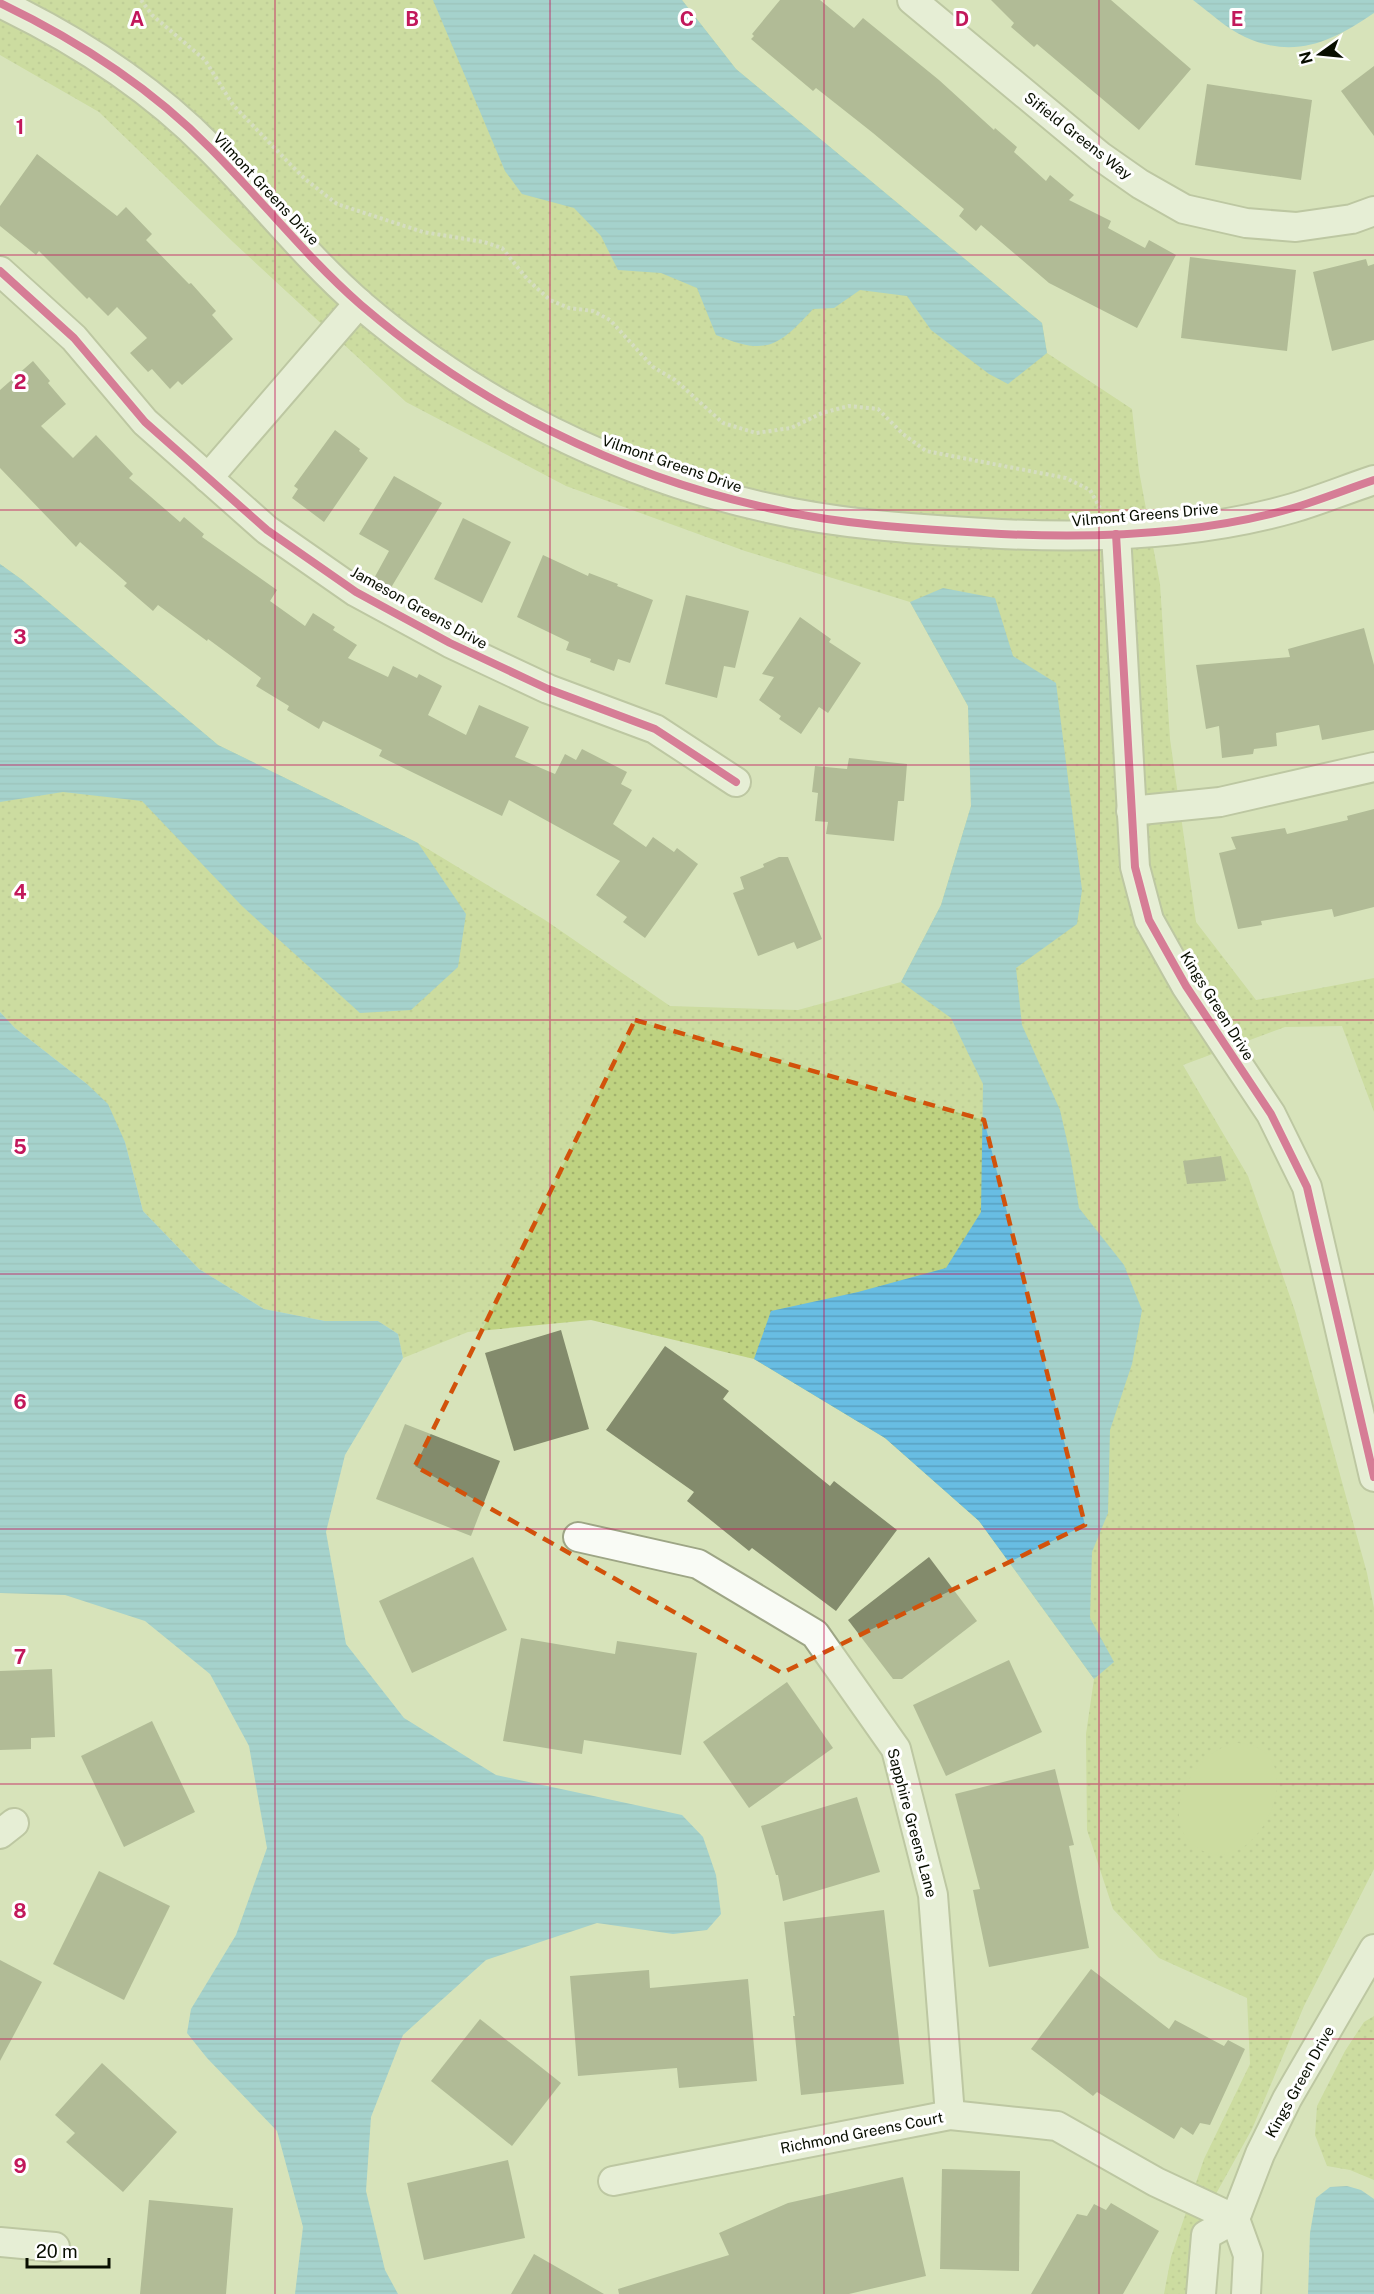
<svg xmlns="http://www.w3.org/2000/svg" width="1374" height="2294" font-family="'Public Sans',sans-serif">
<defs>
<pattern id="grass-dots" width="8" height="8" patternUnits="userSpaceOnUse" patternTransform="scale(1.5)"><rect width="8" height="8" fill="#bed281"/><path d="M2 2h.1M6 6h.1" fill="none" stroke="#a2b36e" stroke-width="1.8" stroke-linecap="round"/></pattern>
<pattern id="water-rules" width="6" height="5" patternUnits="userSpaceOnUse" patternTransform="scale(1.5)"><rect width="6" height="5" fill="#68bde3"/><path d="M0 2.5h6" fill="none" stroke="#59a1c1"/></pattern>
</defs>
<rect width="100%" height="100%" fill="#d7e3ba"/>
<g fill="url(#grass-dots)">
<path d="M0 0H682L736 69 1042 323 1047 353 1132 409 1139 471 1160 584 1170 739 1196 922 1256 1000 1374 978V1112L1342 1026 1285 1027 1183 1065 1248 1176 1295 1311 1367 1573 1374 1608V1869L1304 2006 1252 2129 1202 2219 1193 2294H1164L1171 2257 1204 2159 1250 2064 1247 1998 1159 1958 1113 1909 1087 1830 1086 1734 1094 1679 979 1521 885 1438 754 1359 591 1320 468 1332 403 1358 398 1334 378 1321H325L264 1309 199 1269 143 1211 125 1142 87 1084 15 1028 0 1012V564L21 579 218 745 418 843 545 920 670 1006 798 1010 901 982 941 905 971 806 968 706 910 602 745 551 566 486 406 402 233 242 99 112 0 55Z"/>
<path d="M1374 2016V2180L1350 2170 1327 2166 1315 2135 1317 2106 1345 2051 1364 2022Z"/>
</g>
<path fill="#bed281" d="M1237 1743C1318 1746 1260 1880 1203 1851 1151 1825 1193 1749 1237 1743Z"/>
<g fill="url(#water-rules)">
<path d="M433 0H682L736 69 1042 323 1047 353 1008 384 989 374 931 330 907 296 860 290 834 308 813 309C778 347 766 356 716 335L697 288 661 273 618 270 601 236 574 208 522 194 505 171Z"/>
<path d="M1193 0H1374V13C1333 41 1295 60 1245 37 1227 29 1209 12 1193 0Z"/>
<path d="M0 564 21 579 218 745 418 843 466 914 458 967 411 1010 360 1013 242 906 142 801 63 792 0 802Z"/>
<path d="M943 588 995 598 1013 656 1056 683 1082 890 1077 924 1016 968 1022 1025 1060 1110 1070 1154 1079 1208 1124 1265 1142 1310 1132 1364 1110 1430 1108 1513 1092 1552 1090 1618 1114 1662 1094 1679 979 1521 885 1438 754 1359 771 1311 858 1292 946 1268 981 1212 983 1084 951 1018 901 982 941 905 971 806 968 706 910 602Z"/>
<path d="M0 1012 15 1028 87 1084 108 1104 125 1142 143 1211 199 1269 264 1309 325 1321H378L398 1334 403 1358 345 1455 326 1532 346 1644 404 1718 496 1775 682 1815 703 1837 716 1875 721 1914 707 1930 673 1934 597 1923 486 1960 403 2035 371 2117 366 2191 385 2270 398 2294H295L303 2227 277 2131 207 2058 187 2033 191 2009 236 1935 267 1848 249 1746 210 1674 145 1621 65 1595 0 1593Z"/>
<path d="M1347 2186 1361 2190 1374 2199V2294H1308L1310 2233 1316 2198 1330 2187Z"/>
</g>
<g fill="#838b6c">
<path d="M780 0H820L854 28 863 18 939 80 994 130 995 128 1017 147 1014 152 1046 181 1050 175 1074 195 1069 200 1111 221 1108 228 1145 248 1149 240 1176 255 1137 328 1049 283 981 225 976 231 959 216 964 209 873 133 816 88 813 91 751 39 754 36 752 34Z"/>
<path d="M991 0H1111L1191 69 1139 130 1037 44 1034 47 1011 27 1014 23Z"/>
<path d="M1374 66V136L1341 91Z"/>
<path d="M1207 84 1312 100 1301 180 1195 165Z"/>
<path d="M37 154 117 216 126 207 152 234 146 240 189 284 191 283 216 311 212 315 233 339 182 385 178 381 170 389 152 369 148 372 130 353 147 338 117 307 108 316 89 297 87 299 39 251 36 255 0 226V206Z"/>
<path d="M1190 257 1296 270 1287 351 1181 338Z"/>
<path d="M1366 259 1368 266 1374 264V340L1332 351 1313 272Z"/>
<path d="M33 361 50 381 48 383 66 404 41 426 73 458 96 435 133 474 129 478 180 522 184 517 204 534 202 537 277 590 270 601 305 626 313 613 335 627 333 630 357 645 348 658 388 677 393 666 417 678 419 674 442 686 428 715 466 735 479 705 529 727 515 757 555 774 565 754 576 760 582 749 627 772 621 784 632 790 613 824 646 847 653 837 674 852 677 848 698 864 645 938 623 922 627 917 596 895 620 861 509 800 502 816 379 756 382 750 323 721 319 729 287 710 289 706 256 686 261 678 208 639 207 641 158 605 153 611 124 586 127 583 80 542 76 547 0 468V390Z"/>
<path d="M335 430 360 449 359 451 368 458 324 522 292 498 298 489 294 486Z"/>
<path d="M394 476 442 503 389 591 372 582 389 551 359 534Z"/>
<path d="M463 518 511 542 482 603 434 579Z"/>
<path d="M543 555 588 576 589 573 618 584 617 586 653 600 630 663 618 659 614 671 590 662 591 659 566 650 569 642 517 617Z"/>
<path d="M686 595 749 611 735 668 724 666 717 698 665 684Z"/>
<path d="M800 617 831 639 829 642 861 663 828 713 819 707 801 734 779 719 781 716 759 700 774 677 762 674Z"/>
<path d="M1364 628 1374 665V730L1322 740 1319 725 1276 733 1277 746 1254 749 1253 754 1222 758 1219 726 1206 729 1196 665 1290 657 1288 649Z"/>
<path d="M849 758 907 764 904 801H898L894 841 826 834 828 822 815 821 818 793 812 792 815 766 847 769Z"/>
<path d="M1374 809V907L1334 917 1332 909 1261 921 1262 925 1238 929 1219 853 1236 849 1231 837 1285 828 1287 834 1348 820 1347 816Z"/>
<path d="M779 857H788L822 939 797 949 794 942 758 956 733 893 744 889 740 877 764 867 763 864Z"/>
<path d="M1221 1156 1226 1181 1187 1184 1183 1161Z"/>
<path d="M561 1330 589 1429 514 1451 485 1353Z"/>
<path d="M665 1346 729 1391 723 1399 830 1486 834 1481 897 1530 836 1611 752 1548 749 1551 687 1501 694 1492 606 1430Z"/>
<path d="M405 1424 500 1461 471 1536 376 1499Z"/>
<path d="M473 1557 507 1630 412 1673 379 1601Z"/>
<path d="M929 1557 977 1621 902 1679H893L848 1620Z"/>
<path d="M521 1638 615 1654 617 1641 697 1653 681 1755 584 1740 582 1754 503 1741Z"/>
<path d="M1009 1660 1042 1732 946 1776 913 1705Z"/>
<path d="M52 1669 55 1737 31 1738V1749L0 1750V1671Z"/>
<path d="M787 1682 833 1748 749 1808 703 1742Z"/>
<path d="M152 1721 195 1812 124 1847 81 1756Z"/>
<path d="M1055 1769 1074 1845 1069 1846 1089 1948 989 1967 973 1890 980 1889 955 1794Z"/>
<path d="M857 1797 880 1872 783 1901 778 1875H776L761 1826Z"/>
<path d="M99 1871 170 1906 124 2000 53 1964Z"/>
<path d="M884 1910 904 2084 801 2095 793 2016H795L784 1922Z"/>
<path d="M0 1960 42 1982 0 2061Z"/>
<path d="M1091 1969 1169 2029 1175 2020 1224 2046 1228 2040 1245 2049 1210 2125 1200 2123 1193 2135 1181 2127 1174 2139 1097 2092 1093 2096 1031 2049Z"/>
<path d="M649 1970 650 1988 748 1979 757 2081 679 2088 677 2068 578 2076 570 1976Z"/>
<path d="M480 2019 561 2083 512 2146 431 2081Z"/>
<path d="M102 2063 177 2132 123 2192 66 2142 75 2133 55 2115Z"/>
<path d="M508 2160 525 2238 424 2260 407 2183Z"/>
<path d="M942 2169 1020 2171 1019 2271 940 2269Z"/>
<path d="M903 2177 926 2276 849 2294H619L618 2289 729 2255 719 2233 788 2203Z"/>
<path d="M149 2200 233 2208 226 2294H140Z"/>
<path d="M1111 2203 1159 2231 1123 2294H1031L1077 2214 1087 2216 1094 2204 1106 2210Z"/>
<path d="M534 2254 604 2294H511Z"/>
</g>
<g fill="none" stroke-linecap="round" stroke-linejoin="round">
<defs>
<g id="minor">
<path d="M912 0 1100 156 1140 184 1184 209 1246 223 1296 227 1352 219 1374 211"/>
<path d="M0 3C77 40 150 87 210 148 262 200 306 257 361 305 478 405 618 475 768 508 838 524 912 529 984 533 1085 539 1196 536 1293 508 1320 500 1347 489 1374 480"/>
<path d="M0 271 74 338 145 422 267 530 356 592 450 643 548 689 655 729 736 782"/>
<path d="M208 478 359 303"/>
<path d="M1116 534 1135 867 1149 920 1186 986 1271 1114 1307 1187 1374 1477"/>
<path d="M1131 811 1220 802 1374 767"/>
<path d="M578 1537 698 1564 815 1634 896 1749 933 1895 950 2115"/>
<path d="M0 1834 14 1823"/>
<path d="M613 2181 950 2115 1057 2126 1156 2182 1235 2219"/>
<path d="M1235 2219 1248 2255 1246 2294"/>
<path d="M0 2242 55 2247"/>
<path d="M1201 2294 1206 2235 1235 2219 1260 2154 1287 2099 1374 1949"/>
</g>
</defs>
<use href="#minor" stroke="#9da585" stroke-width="32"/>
<path stroke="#d3d6c9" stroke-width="4" stroke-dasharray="3 3" stroke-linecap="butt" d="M141 0 152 15 205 60 233 105 288 162 305 179 337 204 423 232 484 242 502 248 528 280 550 300 569 308 593 311 610 320 653 367 675 380 723 423 756 433 791 428 822 413 849 406 878 409 903 434 926 451 1066 478 1090 490 1100 508"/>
<use href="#minor" stroke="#f9fbf5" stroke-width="28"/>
<defs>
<g id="cycleway">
<path d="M0 3C77 40 150 87 210 148 262 200 306 257 361 305 478 405 618 475 768 508 838 524 912 529 984 533 1085 539 1196 536 1293 508 1320 500 1347 489 1374 480"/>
<path d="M0 271 74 338 145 422 267 530 356 592 450 643 548 689 655 729 736 782"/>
<path d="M1116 534 1135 867 1149 920 1186 986 1271 1114 1307 1187 1374 1477"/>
</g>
</defs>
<use href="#cycleway" stroke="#fff" stroke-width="11"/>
<use href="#cycleway" stroke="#d6006c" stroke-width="8"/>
</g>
<path d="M0 0H1374V2294H0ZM635 1020 984 1120 1085 1525 782 1673 415 1466Z" fill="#d7e3ba" fill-opacity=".55" fill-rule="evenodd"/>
<path fill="none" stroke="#d2520b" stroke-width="4.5" stroke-dasharray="12 8" stroke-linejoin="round" d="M635 1020 984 1120 1085 1525 782 1673 415 1466Z"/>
<path fill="none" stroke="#c2185b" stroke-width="1.5" stroke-opacity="0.55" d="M275 0V2294M550 0V2294M824 0V2294M1099 0V2294M0 255H1374M0 510H1374M0 765H1374M0 1020H1374M0 1274H1374M0 1529H1374M0 1784H1374M0 2039H1374"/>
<g text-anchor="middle" stroke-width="6" stroke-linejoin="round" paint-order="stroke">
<g font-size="15" fill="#080e00" stroke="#fff">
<text transform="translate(1078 136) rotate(38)" y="5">Sifield Greens Way</text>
<text transform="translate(266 189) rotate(47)" y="5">Vilmont Greens Drive</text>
<text transform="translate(672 464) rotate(19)" y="5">Vilmont Greens Drive</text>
<text transform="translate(1145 515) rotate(-5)" y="5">Vilmont Greens Drive</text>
<text transform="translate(419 608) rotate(29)" y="5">Jameson Greens Drive</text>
<text transform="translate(1217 1006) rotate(58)" y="5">Kings Green Drive</text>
<text transform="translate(912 1823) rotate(75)" y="5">Sapphire Greens Lane</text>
<text transform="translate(1300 2082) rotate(-61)" y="5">Kings Green Drive</text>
<text transform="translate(862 2133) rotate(-11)" y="5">Richmond Greens Court</text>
</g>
</g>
<g font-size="20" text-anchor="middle" font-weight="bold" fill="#c2185b" stroke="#fff" stroke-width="6" stroke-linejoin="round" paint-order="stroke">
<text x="137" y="26">A</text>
<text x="412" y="26">B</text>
<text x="687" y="26">C</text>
<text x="962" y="26">D</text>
<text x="1237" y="26">E</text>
<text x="20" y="134">1</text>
<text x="20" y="389">2</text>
<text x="20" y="644">3</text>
<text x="20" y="899">4</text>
<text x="20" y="1154">5</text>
<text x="20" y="1409">6</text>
<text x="20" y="1664">7</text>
<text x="20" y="1918">8</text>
<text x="20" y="2173">9</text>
</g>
<g transform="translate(1320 54) rotate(255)" stroke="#ffffff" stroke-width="4.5" paint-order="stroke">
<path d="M0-4.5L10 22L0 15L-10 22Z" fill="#080e00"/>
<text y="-9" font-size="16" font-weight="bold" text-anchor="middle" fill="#080e00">N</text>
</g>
<path d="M27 2258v9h82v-9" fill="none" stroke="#080e00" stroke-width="3"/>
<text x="36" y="2258" font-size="18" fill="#080e00" stroke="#ffffff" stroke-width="4.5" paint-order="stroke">20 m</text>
</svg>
